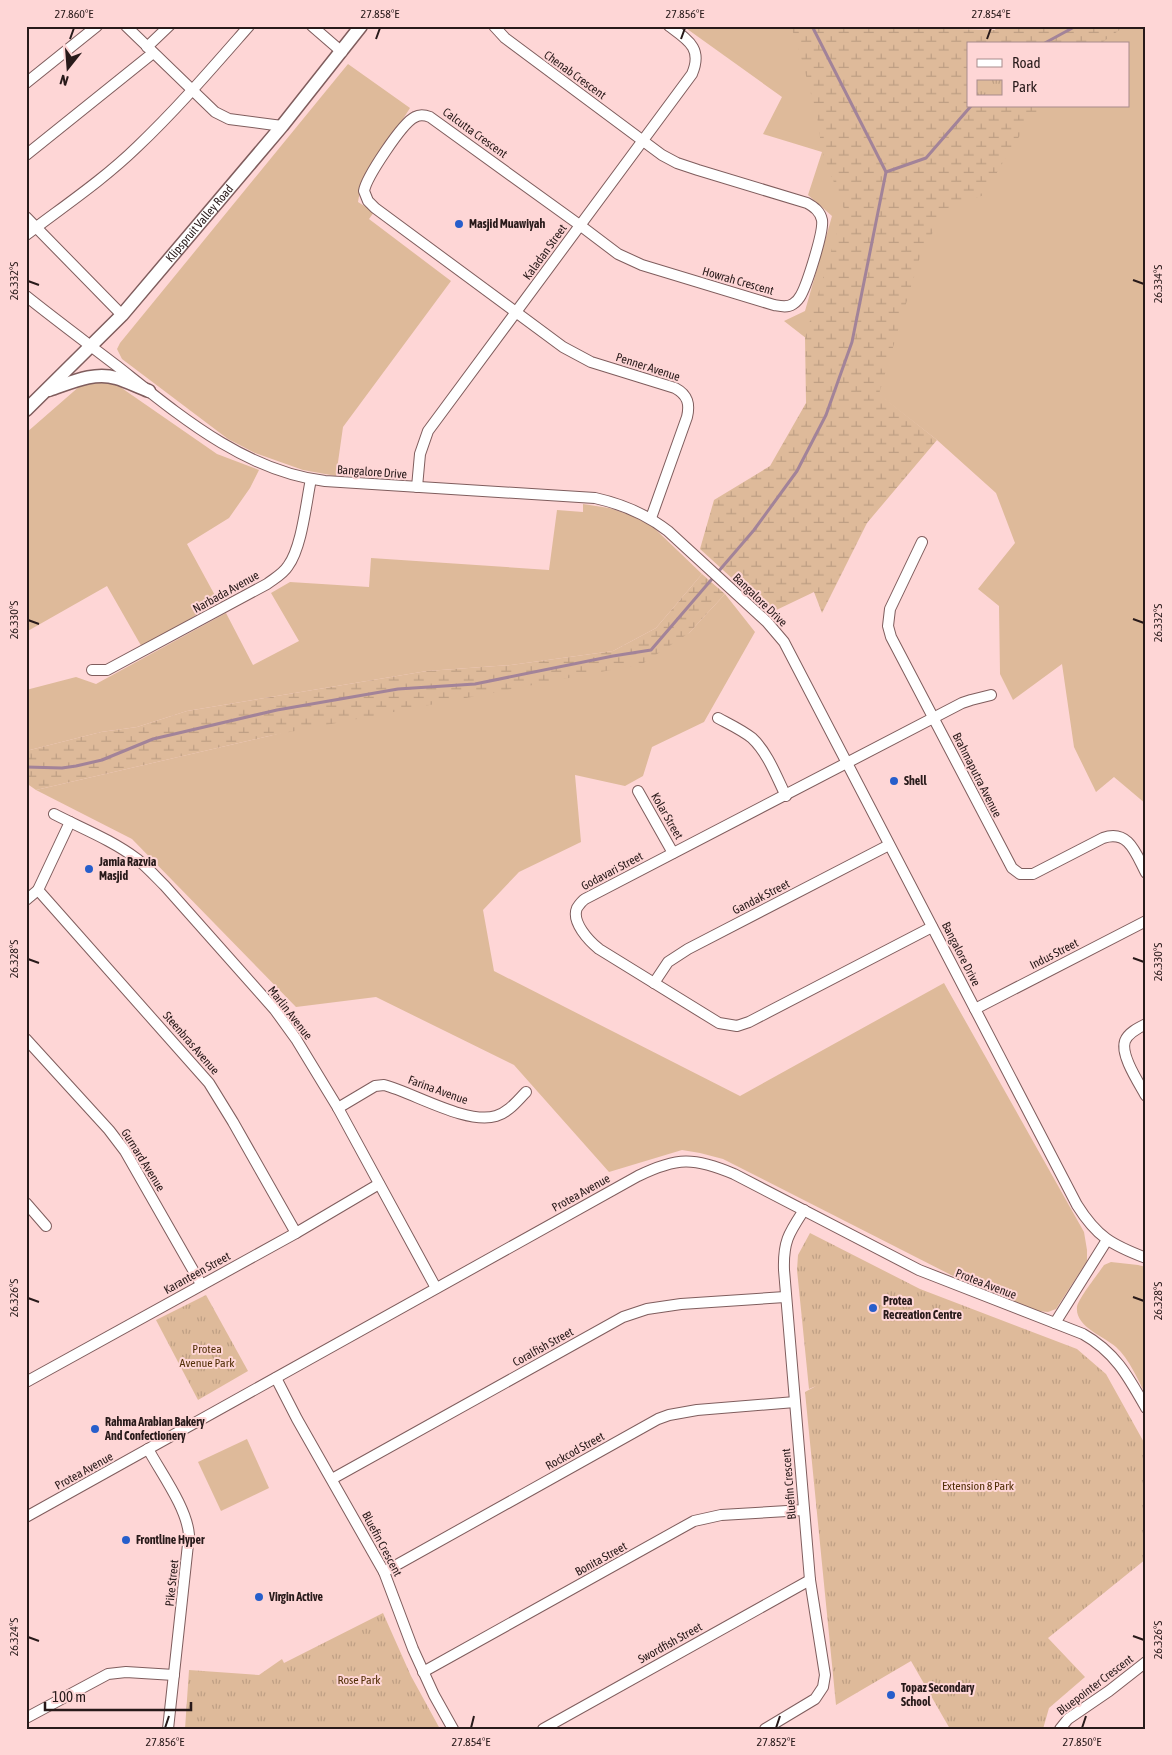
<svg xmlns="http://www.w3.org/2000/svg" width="1172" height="1755" font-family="'Asap Condensed',sans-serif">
<defs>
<pattern id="wetland-marsh" width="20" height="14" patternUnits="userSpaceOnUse" patternTransform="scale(1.25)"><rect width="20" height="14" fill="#deba9a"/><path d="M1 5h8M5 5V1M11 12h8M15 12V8" fill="none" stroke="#be9f84"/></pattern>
<pattern id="park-tufts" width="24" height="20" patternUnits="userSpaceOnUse" patternTransform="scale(1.25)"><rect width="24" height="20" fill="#deba9a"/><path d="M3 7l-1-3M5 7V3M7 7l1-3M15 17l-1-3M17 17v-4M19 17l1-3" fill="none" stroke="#be9f84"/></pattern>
</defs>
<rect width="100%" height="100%" fill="#fed6d6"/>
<g fill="#deba9a" fill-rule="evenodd">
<path d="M683 26H842L844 28 995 30 999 26H1146V804L1114 777 1096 792 1074 747 1062 664 1013 700 1000 674 999 606 978 589 1015 543 996 493 937 440 784 321 805 311 832 216 808 195 822 152 763 134 782 97ZM968 44H1128V106H968Z"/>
<path d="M348 64 410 108 361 185 358 202 374 212 369 219 451 281 343 427 336 476 303 470 255 453 228 439 122 359 117 349 120 343Z"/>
<path d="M89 382H113L217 454 259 470 250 488 229 518 187 544 218 601 143 649 107 586 26 632V433L81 385Z"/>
<path d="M583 504 609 508 630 515 652 526 702 574 656 628 613 651 511 665 427 671 187 711 137 727 101 732 26 751V690L76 677 96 684 226 613 253 665 299 641 271 593 290 582 369 587 371 558 549 570 557 510 583 512Z"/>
<path d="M725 594 755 632 704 722 652 747 643 776 625 786 575 775 581 842 519 872 483 910 494 971 740 1096 944 983 1084 1232 1087 1250V1261L1056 1309 1048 1312 1037 1311 955 1277 723 1159 700 1153 682 1150 609 1172 514 1065 376 997 296 1007 132 839 36 790 269 736 689 633Z"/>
<path d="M1111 1262 1138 1265 1146 1267V1396C1138 1379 1129 1359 1116 1347 1104 1336 1075 1327 1077 1307 1078 1299 1098 1274 1104 1265Z"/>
<path d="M247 1439 269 1488 221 1511 198 1462Z"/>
</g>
<g fill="url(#wetland-marsh)">
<path d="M791 26 995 30 999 26H1125L1100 44H968V106H1042L1013 145 984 195 945 209 920 257 879 394 937 440 867 523 822 613 814 592 770 613 700 549 714 500 770 466 806 403 805 337 844 209 822 151 817 116 799 50Z"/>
<path d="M702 574 725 594 689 633 642 664 269 736 36 790 26 783V751L101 732 137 727 187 711 427 671 511 665 613 651 656 628Z"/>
</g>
<g fill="url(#park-tufts)">
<path d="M810 1233 920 1289 1077 1349 1106 1374 1146 1446V1559L1048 1638 1085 1677 1049 1708 1043 1729H950L911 1661 836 1705 805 1392 816 1386 809 1389 797 1270 798 1255Z"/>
<path d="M206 1295 248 1371 198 1400 156 1320Z"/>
<path d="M383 1613 411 1676 440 1729H185L189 1670 259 1675 282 1659 284 1663Z"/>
</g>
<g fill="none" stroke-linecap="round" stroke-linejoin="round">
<g stroke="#a28399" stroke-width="3">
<path d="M1043 44 1076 26"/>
<path d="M886 172 926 158 971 106"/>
<path d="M26 767 62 768 76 766 102 760 153 739 277 710 398 689 475 684 613 656 651 650 754 530 797 471 826 415 852 342 886 172 812 26"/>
</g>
<defs>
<g id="minor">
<path d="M126 26 215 112 229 119 282 126"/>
<path d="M312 26 342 52"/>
<path d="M494 26 505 38 662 155 677 163 698 170 807 203C814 207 820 211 822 220 824 232 807 284 801 295 799 299 796 302 793 304 787 308 780 306 774 305L642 265 618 254 581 226 430 117C425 115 420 114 415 117 402 123 366 178 364 191L368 201 375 208 563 347 591 362 675 388C688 395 690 404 687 417L651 518"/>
<path d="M147 47 169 26"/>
<path d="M26 83 97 26"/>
<path d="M26 155 153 53"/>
<path d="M26 217 122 315"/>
<path d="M26 235C64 206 103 180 137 147 177 109 213 67 249 26"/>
<path d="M26 296C56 320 87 343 117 366 179 415 244 471 325 481L595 498C622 504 646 514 668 531L767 622 784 642 1077 1205C1097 1237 1112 1245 1146 1258"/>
<path d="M417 487 420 454 428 431 692 74C703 48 688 40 669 26"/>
<path d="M922 542 890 609 888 626 891 637 1012 868 1020 874H1033L1103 838C1129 829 1136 854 1146 873"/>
<path d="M92 670H107L267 584C275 578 283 574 288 566 302 547 306 503 311 479"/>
<path d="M718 718C729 724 742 730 752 738 768 753 776 776 786 796"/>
<path d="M638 791 673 853"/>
<path d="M54 814C81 828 112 840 137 859 147 867 156 877 165 886L275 1010 296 1039 338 1108 436 1288"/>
<path d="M38 890 209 1083 233 1122 296 1233"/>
<path d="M26 900 38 890 70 822"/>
<path d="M932 927 749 1022 737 1026 719 1023 599 949C589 941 571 922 577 908 579 905 582 901 585 899L962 703 971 700 991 695"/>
<path d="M654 983 668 962 688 949 889 845"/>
<path d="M975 1009 1146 921"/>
<path d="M1146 1024C1138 1028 1128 1033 1125 1041 1120 1055 1139 1083 1146 1096"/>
<path d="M26 1039 109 1130 125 1151 201 1284"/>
<path d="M338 1108 375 1086 384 1085C414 1093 467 1125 496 1116 509 1112 517 1101 526 1092"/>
<path d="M26 1203 46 1226"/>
<path d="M1055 1323 1107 1240"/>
<path d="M276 1378 297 1419 384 1572 413 1649 434 1695 453 1729"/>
<path d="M26 1382 296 1233 379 1184"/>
<path d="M148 1449C161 1473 187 1508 189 1535L168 1729"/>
<path d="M332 1479 623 1317 647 1309 681 1304 785 1297"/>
<path d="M26 1517 638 1176C677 1157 694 1157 734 1174L919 1270 1083 1334C1115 1352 1128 1376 1146 1408"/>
<path d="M384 1572 658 1419 669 1415 697 1410 795 1402"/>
<path d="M423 1672 694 1521 721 1515 804 1510"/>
<path d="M26 1718 108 1674 126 1672 174 1675"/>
<path d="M543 1729 810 1580"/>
<path d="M765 1729 815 1699 823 1687 825 1675 810 1580 784 1270C783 1241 789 1233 804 1210"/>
<path d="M1060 1729 1068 1719 1109 1691 1146 1662"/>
</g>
<g id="major">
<path d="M49 390C70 383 94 371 116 378 127 381 138 387 149 391"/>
<path id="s1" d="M26 410 122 315 282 126 361 26"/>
</g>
</defs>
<use href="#minor" stroke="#7f5d5d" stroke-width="12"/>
<use href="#major" stroke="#7f5d5d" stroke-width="15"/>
<use href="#minor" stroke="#fff" stroke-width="10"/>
<use href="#major" stroke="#fff" stroke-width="12"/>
</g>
<path fill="none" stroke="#281a1a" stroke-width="2" d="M70 39 74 28M376 39 380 28M681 39 685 28M987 39 991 28M1133 280 1144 284M28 281 39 285M1133 619 1144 623M28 620 39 624M1133 958 1144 962M28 959 39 963M1133 1297 1144 1301M28 1298 39 1302M1133 1636 1144 1640M28 1637 39 1641M165 1728 169 1716M471 1728 474 1716M776 1728 780 1716M1082 1728 1086 1716"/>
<g fill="#275ecb" stroke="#fed6d6" stroke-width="2">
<circle cx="459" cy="224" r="5"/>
<circle cx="894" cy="781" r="5"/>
<circle cx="89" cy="869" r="5"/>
<circle cx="873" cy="1308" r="5"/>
<circle cx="95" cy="1429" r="5"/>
<circle cx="126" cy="1540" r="5"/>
<circle cx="259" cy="1597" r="5"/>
<circle cx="891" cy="1695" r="5"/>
</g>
<g text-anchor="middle" stroke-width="4" stroke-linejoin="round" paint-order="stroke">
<g font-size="12" fill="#281a1a" stroke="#fed6d6">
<text transform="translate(575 75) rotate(36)" y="4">Chenab Crescent</text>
<text transform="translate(475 133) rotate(36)" y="4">Calcutta Crescent</text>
<text dy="4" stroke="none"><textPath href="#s1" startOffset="255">Klipspruit Valley Road</textPath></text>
<text transform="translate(545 252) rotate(-54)" y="4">Kaladan Street</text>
<text transform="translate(738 281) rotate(16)" y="4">Howrah Crescent</text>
<text transform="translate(648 367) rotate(18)" y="4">Penner Avenue</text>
<text transform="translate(372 472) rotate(4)" y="4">Bangalore Drive</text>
<text transform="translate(226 592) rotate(-29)" y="4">Narbada Avenue</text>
<text transform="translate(760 600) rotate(44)" y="4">Bangalore Drive</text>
<text transform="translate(977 775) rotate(63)" y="4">Brahmaputra Avenue</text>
<text transform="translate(667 816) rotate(60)" y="4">Kolar Street</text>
<text transform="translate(612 871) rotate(-28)" y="4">Godavari Street</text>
<text transform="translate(761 897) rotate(-27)" y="4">Gandak Street</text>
<text transform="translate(961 954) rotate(63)" y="4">Bangalore Drive</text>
<text transform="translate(1054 954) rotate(-27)" y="4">Indus Street</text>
<text transform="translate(290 1013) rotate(52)" y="4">Marlin Avenue</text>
<text transform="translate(191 1043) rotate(49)" y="4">Steenbras Avenue</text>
<text transform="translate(438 1090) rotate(20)" y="4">Farina Avenue</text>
<text transform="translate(143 1160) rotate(58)" y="4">Gurnard Avenue</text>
<text transform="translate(581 1193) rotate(-29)" y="4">Protea Avenue</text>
<text transform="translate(197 1273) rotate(-29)" y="4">Karanteen Street</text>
<text transform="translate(986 1284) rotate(21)" y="4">Protea Avenue</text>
<text transform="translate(543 1347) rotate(-29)" y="4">Coralfish Street</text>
<text transform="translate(575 1451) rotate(-29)" y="4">Rockcod Street</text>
<text transform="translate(84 1471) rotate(-29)" y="4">Protea Avenue</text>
<text transform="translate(789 1484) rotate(-95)" y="4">Bluefin Crescent</text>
<text transform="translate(382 1544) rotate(62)" y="4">Bluefin Crescent</text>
<text transform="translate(601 1559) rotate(-29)" y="4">Bonita Street</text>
<text transform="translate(172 1583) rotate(-84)" y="4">Pike Street</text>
<text transform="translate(670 1643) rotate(-29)" y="4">Swordfish Street</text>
<text transform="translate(1095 1685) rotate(-37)" y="4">Bluepointer Crescent</text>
</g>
<g font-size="12" font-weight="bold" fill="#281a1a" stroke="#fed6d6" text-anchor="start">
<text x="469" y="228">Masjid Muawiyah</text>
<text x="904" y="785">Shell</text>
<text x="99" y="866">Jamia Razvia<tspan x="99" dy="14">Masjid</tspan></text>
<text x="883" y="1305">Protea<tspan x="883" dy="14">Recreation Centre</tspan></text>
<text x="105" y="1426">Rahma Arabian Bakery<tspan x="105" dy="14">And Confectionery</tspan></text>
<text x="136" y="1544">Frontline Hyper</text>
<text x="269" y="1601">Virgin Active</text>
<text x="901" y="1692">Topaz Secondary<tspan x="901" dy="14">School</tspan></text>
</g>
<g font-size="12" fill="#522f07" stroke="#fed6d6">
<text x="207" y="1353">Protea<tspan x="207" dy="14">Avenue Park</tspan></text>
<text x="978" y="1490">Extension 8 Park</text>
<text x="359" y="1684">Rose Park</text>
</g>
</g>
<rect width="1172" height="1755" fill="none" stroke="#fed6d6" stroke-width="55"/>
<rect x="967" y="42" width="162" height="65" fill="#fed6d6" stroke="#a88b8b"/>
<rect x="977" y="59" width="25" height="8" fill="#ffffff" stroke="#a88b8b"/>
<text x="1012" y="68" font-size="15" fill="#281a1a">Road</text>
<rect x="977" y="80" width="25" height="15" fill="url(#park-tufts)" stroke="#a88b8b"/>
<text x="1012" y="92" font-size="15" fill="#281a1a">Park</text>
<g transform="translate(68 68) rotate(197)" stroke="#fed6d6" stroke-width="4" paint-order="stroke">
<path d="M0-4L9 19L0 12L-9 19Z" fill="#281a1a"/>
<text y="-8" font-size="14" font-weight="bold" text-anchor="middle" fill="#281a1a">N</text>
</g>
<path d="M45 1702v8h146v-8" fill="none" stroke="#281a1a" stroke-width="2.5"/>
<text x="52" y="1702" font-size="15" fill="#281a1a" stroke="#fed6d6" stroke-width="4" paint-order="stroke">100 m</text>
<rect x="28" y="28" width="1116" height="1700" fill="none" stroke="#281a1a" stroke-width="2"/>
<g font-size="12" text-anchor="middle" fill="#281a1a">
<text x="74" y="18">27.860°E</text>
<text x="380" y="18">27.858°E</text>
<text x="685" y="18">27.856°E</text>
<text x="991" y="18">27.854°E</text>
<text transform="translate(14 281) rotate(-90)" y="4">26.332°S</text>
<text transform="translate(1158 284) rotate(-90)" y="4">26.334°S</text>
<text transform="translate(14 620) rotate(-90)" y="4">26.330°S</text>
<text transform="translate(1158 623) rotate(-90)" y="4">26.332°S</text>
<text transform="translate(14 959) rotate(-90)" y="4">26.328°S</text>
<text transform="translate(1158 962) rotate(-90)" y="4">26.330°S</text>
<text transform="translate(14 1298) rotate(-90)" y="4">26.326°S</text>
<text transform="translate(1158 1301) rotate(-90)" y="4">26.328°S</text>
<text transform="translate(14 1637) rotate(-90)" y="4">26.324°S</text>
<text transform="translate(1158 1640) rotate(-90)" y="4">26.326°S</text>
<text x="165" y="1746">27.856°E</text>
<text x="471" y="1746">27.854°E</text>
<text x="776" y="1746">27.852°E</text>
<text x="1082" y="1746">27.850°E</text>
</g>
</svg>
